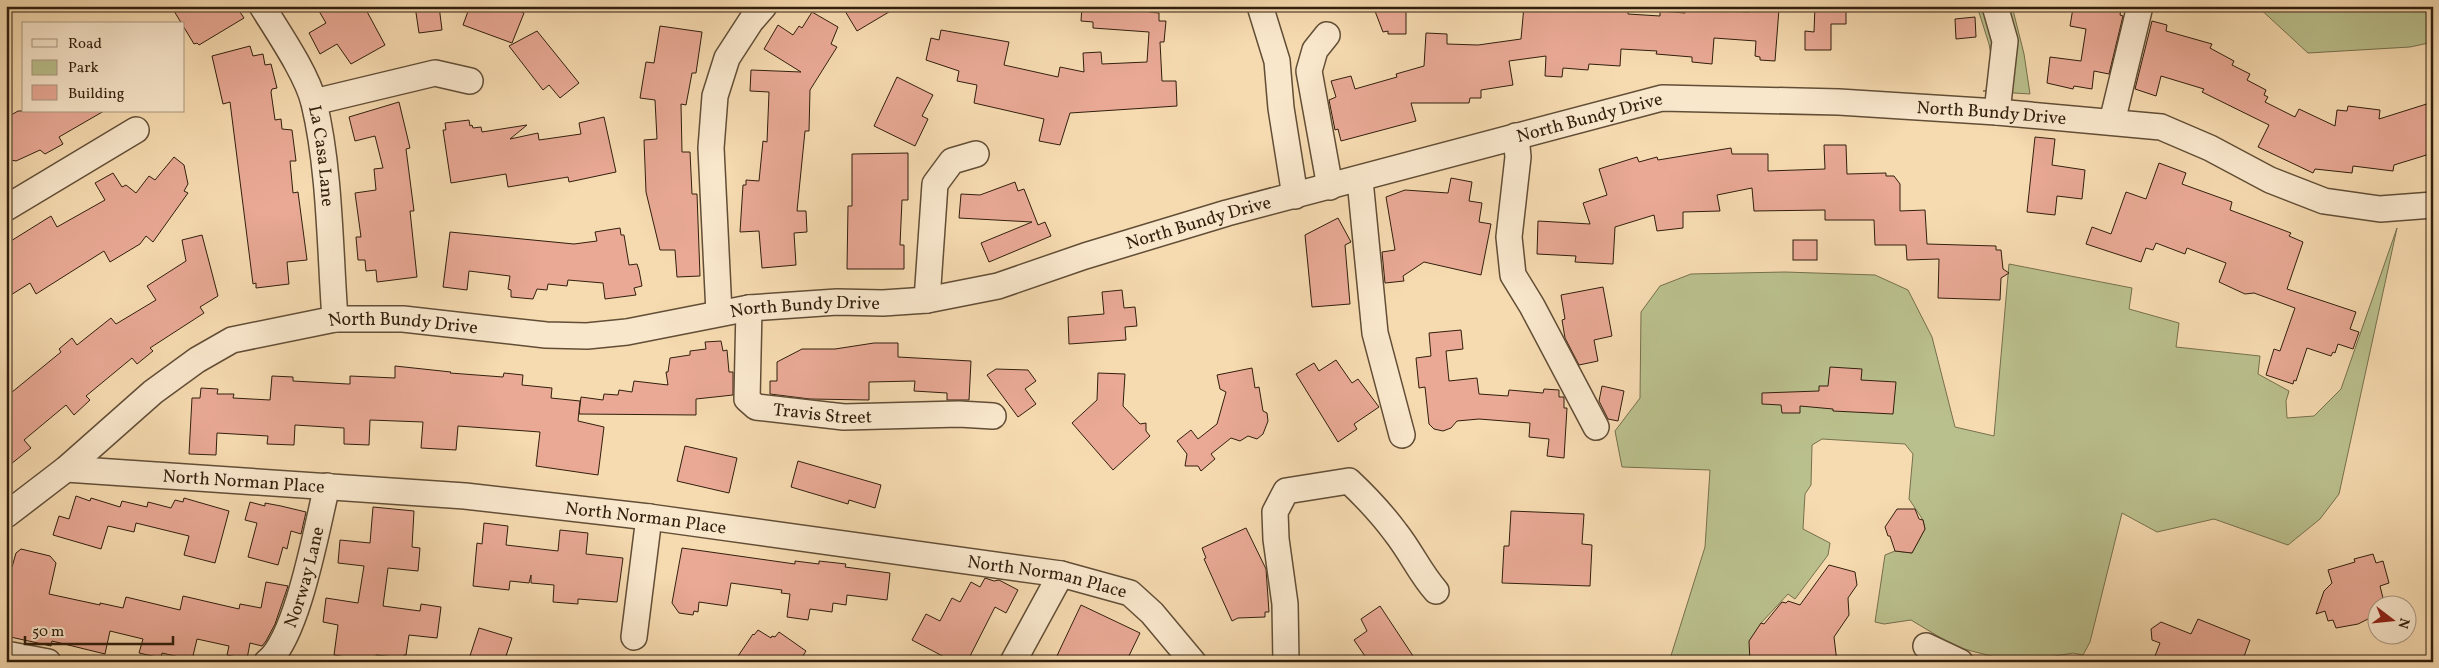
<svg xmlns="http://www.w3.org/2000/svg" width="2439" height="668" font-family="Vollkorn,serif">
<rect width="100%" height="100%" fill="#f6dab0"/>
<filter id="stains"><feTurbulence type="fractalNoise" baseFrequency=".004" numOctaves="4"/><feColorMatrix values="0 0 0 0 .2 0 0 0 0 .09 0 0 0 0 .02 0 0 0 .5 -.17"/></filter>
<radialGradient id="worn" r=".72"><stop offset=".6" stop-color="#630" stop-opacity="0"/><stop offset="1" stop-color="#630" stop-opacity=".3"/></radialGradient>
<g fill="#bac08d" stroke="#76704d">
<path d="M1977 6H2012L2024 54 2030 94 1983 91 1987 90 1994 71 1989 44Z"/>
<path d="M2257 6H2433V42L2410 47 2308 53Z"/>
<path d="M2397 228 2339 494 2320 519 2288 545 2214 519 2157 532 2122 513 2090 642 2083 655 2073 653 2026 661 1999 658 1956 647 1911 620 1884 624 1875 622 1885 555 1895 551 1912 553 1925 529 1923 520 1909 499 1913 454 1905 444 1822 439 1812 445 1811 485 1805 494 1803 529 1830 543 1828 555 1795 599 1788 594 1761 623 1750 662H1669L1705 547 1710 470 1622 467 1615 431 1640 398 1641 312 1660 286 1691 274 1785 272 1875 275 1908 290 1932 337 1955 427 1994 436 2009 264 2132 288 2129 309 2179 323 2176 347 2260 356 2258 374 2289 391 2286 401 2287 418 2314 416 2341 389Z"/>
</g>
<g fill="#e9a995" stroke="#311f0d">
<path d="M171 6H236L244 18 199 45 197 43 194 44Z"/>
<path d="M316 6H364L385 45 351 64 337 44 320 54 309 33 326 23Z"/>
<path d="M415 6H439L442 30 419 33Z"/>
<path d="M470 6H506L524 13 512 43 463 25Z"/>
<path d="M842 6H899L857 31Z"/>
<path d="M1082 6H1149V12L1159 13V21H1166L1164 42H1160L1162 81H1176L1177 106 1070 113 1060 145 1039 141 1044 119 974 103 977 85 957 81 959 71 926 60 931 38 939 40 941 30 1009 42 1004 65 1058 77 1060 67 1084 72 1083 53 1101 52 1102 64 1147 62 1149 32 1093 28V22L1081 21Z"/>
<path d="M1373 6 1406 8V34H1388V31L1383 32Z"/>
<path d="M1524 6 1573 10V6H1628V14L1660 16V11L1685 13 1686 6 1715 7V10L1749 12V7L1779 9 1775 61 1760 60V57L1755 56 1756 41 1714 38 1712 64 1692 62V57L1656 54 1657 51 1621 49 1620 66 1589 64 1588 70 1563 68 1562 77 1545 76 1546 56 1509 61 1513 85 1481 90V98H1470L1469 103H1411L1416 121 1341 141 1338 129 1335 130 1329 100 1336 97 1331 81 1351 76 1355 89 1397 77 1396 74 1424 66 1426 33 1447 34V44L1478 45 1521 39Z"/>
<path d="M1815 6H1846V24H1831V50H1805V31L1814 32Z"/>
<path d="M2087 6 2121 9 2120 15 2123 16 2109 74 2094 71 2092 89 2074 86 2073 89 2047 83 2050 57 2081 61 2086 29 2070 26 2073 8 2087 10Z"/>
<path d="M812 12 838 27 831 44 837 47 810 90 809 131H805L797 211H806L807 232 794 233 796 265 762 268 759 231 740 232 743 185H746V180L759 181 763 141 767 142 769 92 750 91 751 70 801 72 764 49 778 25 793 35 799 26 802 28Z"/>
<path d="M1975 17 1976 37 1956 39 1955 19Z"/>
<path d="M2152 21 2167 25 2166 31 2212 44 2210 48 2234 61 2232 65 2250 74 2247 80 2266 90 2264 95 2268 97 2265 102 2295 117 2299 109 2335 126 2337 110 2347 111 2348 106 2380 110 2379 119 2433 102V153L2394 165 2393 171 2353 166 2352 173 2315 169 2313 173 2258 147 2269 125 2202 92 2204 89 2161 76 2156 96 2135 89Z"/>
<path d="M660 26 702 32 696 73H692L686 105 681 104 682 152H690L692 194H697L700 276 677 277 675 250H660L646 192 644 140 657 139 655 100 640 98 646 62 654 63Z"/>
<path d="M537 31 579 83 560 98 549 85 543 90 509 46Z"/>
<path d="M250 46 253 56 263 54 265 65 271 64 277 88 272 89 271 92 275 120 281 119 282 129 292 130 296 161H290L293 193 298 192 307 260 287 262 289 284 256 288V283L253 284 230 102 223 104 212 56Z"/>
<path d="M897 77 933 95 922 116 928 119 915 146 874 126Z"/>
<path d="M399 102 410 148 406 149 414 211H410L417 277 377 282 376 270 366 271 365 260H358L356 237H361L355 193 376 190 374 169 383 168 375 136 355 141 349 117Z"/>
<path d="M18 111H104L59 137 63 144 45 154 40 150 16 161 6 159V118Z"/>
<path d="M604 117 616 172 569 182 568 177 508 187 506 174 451 183 443 130H446L445 123 469 120 470 126 472 125 473 128 481 127 482 132 527 125 510 139 538 133 539 140 581 134 579 123Z"/>
<path d="M2035 137 2055 139 2052 165 2085 170 2082 199 2057 196 2055 215 2027 212Z"/>
<path d="M1824 145H1846L1847 174 1886 173V176H1894L1900 184V211L1925 210 1927 244 1996 246V250H2001L2003 269 2009 273 2001 278 2000 300 1938 298 1939 259 1907 260 1906 245H1875L1874 220H1825V210L1754 211 1752 188 1717 195 1720 211 1683 212V228L1657 231 1654 215 1615 227 1613 264 1575 262 1576 256 1537 254 1538 221 1590 224 1583 203 1607 195 1599 169 1637 157 1639 162 1657 157 1658 160 1731 148 1732 154H1768V171L1825 169Z"/>
<path d="M908 153V200H902L900 245H904V269H847L848 206H852V154Z"/>
<path d="M174 157 184 165 188 184 184 191 188 193 153 242 146 236 140 244 110 262 104 251 36 294 30 283 6 298V244L51 216 57 227 105 200 95 183 113 173 122 187 126 185 136 193 149 176 155 180Z"/>
<path d="M2159 163 2186 173 2182 184 2232 202 2230 210 2291 233 2289 236 2303 242 2287 289 2356 312 2350 329 2359 332 2353 349 2338 344 2335 353 2333 352 2331 356 2307 348 2296 381 2294 380 2293 384 2266 375 2274 349 2280 351 2295 308 2254 293 2245 294 2219 282 2226 263 2187 248 2185 254 2156 243 2153 250 2146 248 2141 262 2086 244 2092 227 2111 234 2126 192 2146 199Z"/>
<path d="M1451 178 1472 182 1469 201 1482 203 1479 222 1491 224 1481 275 1424 262 1403 276 1404 281 1385 283 1382 252 1395 250 1386 197 1405 190 1448 193Z"/>
<path d="M1015 182 1018 191 1024 189 1038 225 1045 222 1051 236 989 262 981 243 1032 222 959 218 961 194 980 195Z"/>
<path d="M1338 218 1351 242 1345 245 1350 304 1312 307 1305 235Z"/>
<path d="M620 228 621 235H624L629 265 637 264 639 270 642 286 634 288 636 295 605 299 603 283 568 280 567 286 548 284 547 290 537 289 533 299 511 297V290L508 289 510 276 469 271 467 290 443 287 450 232 574 244 597 241 595 232Z"/>
<path d="M202 235 218 296 200 307 204 313 150 348 153 351 137 364 132 358 86 396 90 400 74 415 66 405 24 440 31 448 6 468V397L61 352 59 349 72 338 77 345 111 318 116 324 156 300 147 286 186 261 182 240Z"/>
<rect x="1793" y="240" width="24" height="20"/>
<path d="M1603 287 1612 336 1594 340 1598 361 1579 365 1565 338 1562 320 1565 319 1561 295Z"/>
<path d="M1122 290 1124 308 1135 307 1137 326 1125 327 1126 340 1069 344 1068 317 1104 314 1102 292Z"/>
<path d="M1461 330 1463 349 1446 351 1449 381 1477 378 1479 394 1508 396 1509 390 1543 393 1544 389 1559 390V397H1564V408H1567L1564 458 1547 456 1549 439 1529 437 1530 423 1479 419 1457 421 1451 428 1443 431 1434 429 1429 424 1425 387 1419 388 1416 358 1431 356 1429 333Z"/>
<path d="M721 341 723 351 727 350 729 372H733V395L696 399V415L579 414 581 397 603 400 604 394 618 395 619 390 632 392 634 381 668 385 666 372H668L670 358 690 355V351L706 349 705 342Z"/>
<path d="M874 343H898V357L971 361 969 400H947V393L914 391 915 381 869 382V400L810 399 770 394V381H777V362L802 349H835Z"/>
<path d="M1336 360 1352 383 1358 379 1379 407 1354 424 1357 429 1338 442 1296 374 1314 363 1319 371Z"/>
<path d="M395 366 451 372 450 373 503 377 504 373 523 375 522 385 552 388 551 398 580 401 578 421 604 427 598 475 536 466 540 432 458 426 456 450 421 448 423 422 370 420 369 445 344 444V428L295 425 294 445 267 444 268 436 217 433 216 455 189 454 192 398H200L201 388 218 389 217 394H234L233 398 270 400 272 376 293 377V381L348 384H350V376L395 378Z"/>
<path d="M1830 367 1862 369 1861 380 1896 382 1893 414 1833 411V409L1800 406V413H1782L1781 405 1762 404V393L1819 391V386H1828Z"/>
<path d="M1252 368 1255 388 1259 387 1263 411 1267 413 1268 421 1263 434 1257 439 1248 436 1240 441 1231 438 1211 454 1215 459 1201 471 1198 466H1185L1187 454 1177 441 1191 430 1198 439 1217 424 1226 392 1220 389 1217 375Z"/>
<path d="M996 369 1028 370 1036 381 1025 389 1036 404 1018 417 987 375Z"/>
<path d="M1098 373 1125 374 1123 406 1140 424 1146 423V431L1150 436 1113 470 1072 423 1097 400Z"/>
<path d="M1602 386 1624 391 1618 421 1608 419 1599 401Z"/>
<path d="M685 446 737 458 729 493 677 481Z"/>
<path d="M798 461 881 485 875 508 849 500 848 504 791 487Z"/>
<path d="M76 496 90 501 91 498 120 507 122 501 147 507 148 502 171 508 175 500 183 502 184 498 229 511 215 563 184 555 189 536 136 523 134 532 108 526 101 549 53 535 59 516 69 519Z"/>
<path d="M250 502 265 506V503L281 506 306 512 301 534 291 531 287 549 283 547 278 565 248 557 257 523 245 520Z"/>
<path d="M373 507 414 511 412 547 420 548 418 571 388 568 383 606 420 611 421 604 441 607 437 638 409 635 406 655H404V658L376 655V662H340L341 656 334 655 338 625 323 622 326 598 358 603 364 566 338 563 340 540 370 543Z"/>
<path d="M1897 509H1915L1919 519 1923 520 1925 529 1912 553 1895 551 1890 536H1888L1885 527Z"/>
<path d="M1511 511 1584 514 1582 544 1592 545 1590 586 1502 583 1504 546H1509Z"/>
<path d="M484 523 508 526 506 545 558 551 560 530 588 533 586 554 623 558 617 602 578 599V604L553 602 554 585 531 583V575L529 583 510 581 509 590 473 586 477 543 482 544Z"/>
<path d="M1246 528 1266 569 1269 612H1265V617L1238 618 1232 621 1204 559 1206 558 1202 548Z"/>
<path d="M682 548 795 564V561L819 564V561L846 564 845 567 890 573 887 600 847 595 846 605 833 603 832 612 810 609 808 620 787 617 790 594 781 593 782 590 731 583 727 606 699 602 698 612 694 611 693 615 679 613 672 603Z"/>
<path d="M21 549 50 556 56 563 49 594 100 605V603L123 608 126 597 180 610 183 596 239 609 240 604 261 608 266 582 288 586 275 624 266 641 262 646 250 643 247 659 227 655 229 646 197 639 192 660 162 653 161 658 139 653 143 639 110 631 105 654 52 641 51 646 6 636V566L12 567 16 553Z"/>
<path d="M2373 554 2376 563 2383 561 2389 583 2380 586 2385 606H2376V615L2358 624 2336 628 2333 620 2328 621 2325 611 2316 614 2324 591 2332 583 2328 570 2355 562 2354 559Z"/>
<path d="M1829 565 1855 572 1857 585 1848 598 1849 615 1834 637 1837 662H1750L1749 641 1761 623 1764 624 1782 602 1786 603 1788 601 1800 605Z"/>
<path d="M985 578 994 581 999 580 1018 590 1006 613 995 607 967 662H954L912 640 926 614 940 621 952 598 960 602 971 582 980 587Z"/>
<path d="M1081 605 1140 633 1126 662H1054Z"/>
<path d="M1380 606 1417 662H1369L1354 640 1367 631 1361 619Z"/>
<path d="M2198 619 2250 640 2242 662H2169L2155 656 2160 643 2152 640 2151 629 2161 622 2191 634Z"/>
<path d="M479 628 512 638 504 662H468Z"/>
<path d="M758 630 771 638 772 636 775 637 779 632 806 651 799 662H734L753 634 754 635Z"/>
</g>
<g fill="none" stroke-linecap="round" stroke-linejoin="round">
<defs>
<g id="minor">
<path id="s1" d="M262 6C278 32 307 74 314 103 330 169 330 251 335 319"/>
<path d="M1260 6 1277 61 1281 108 1295 196"/>
<path d="M1995 6 2005 41 1997 112"/>
<path d="M1327 35 1315 50 1309 71 1330 187"/>
<path d="M314 102 435 73 470 81"/>
<path d="M2112 122 2140 6"/>
<path d="M1516 136 1518 157 1509 237 1513 275 1532 306 1596 427"/>
<path d="M1360 180 1375 333 1402 435"/>
<path d="M6 208 136 130"/>
<path d="M927 300 935 184 952 161 976 154"/>
<path id="s2" d="M749 308 747 399 756 407 844 417 959 414 993 416"/>
<path d="M719 313 711 148 715 96 727 58 751 21 764 6"/>
<path id="s3" d="M66 469 465 496 649 517 1061 574 1130 593 1152 613 1193 662"/>
<path id="s4" d="M6 515 66 469 153 392 197 360 232 340 335 319H403L546 335 587 336 627 332 749 308 837 302 883 303 927 300 998 286 1085 256 1227 213 1662 98 1839 102 1997 112 2161 127 2210 148 2270 180 2324 201 2380 209 2433 205"/>
<path d="M634 637 649 517"/>
<path d="M1926 646 1960 662"/>
<path d="M6 654 48 662"/>
<path id="s5" d="M267 662C298 637 317 526 327 486"/>
<path d="M1013 662 1061 574"/>
<path d="M1286 662 1285 604 1276 539 1275 512 1286 491 1349 481C1366 497 1382 514 1396 533 1411 552 1420 573 1436 591"/>
</g>
</defs>
<use href="#minor" stroke="#624e36" stroke-width="28"/>
<use href="#minor" stroke="#f9e7cc" stroke-width="25"/>
</g>
<g text-anchor="middle" stroke-width="4" stroke-linejoin="round" paint-order="stroke">
<g font-size="18" fill="#311f0d" stroke="#f9e7cc">
<text dy="6" stroke="none"><textPath href="#s4" startOffset="2080">North Bundy Drive</textPath></text>
<text dy="6" stroke="none"><textPath href="#s4" startOffset="1675">North Bundy Drive</textPath></text>
<text dy="6" stroke="none"><textPath href="#s1" startOffset="164">La Casa Lane</textPath></text>
<text dy="6" stroke="none"><textPath href="#s4" startOffset="1270">North Bundy Drive</textPath></text>
<text dy="6" stroke="none"><textPath href="#s4" startOffset="865">North Bundy Drive</textPath></text>
<text dy="6" stroke="none"><textPath href="#s4" startOffset="460">North Bundy Drive</textPath></text>
<text dy="6" stroke="none"><textPath href="#s2" startOffset="170">Travis Street</textPath></text>
<text dy="6" stroke="none"><textPath href="#s3" startOffset="178">North Norman Place</textPath></text>
<text dy="6" stroke="none"><textPath href="#s3" startOffset="582">North Norman Place</textPath></text>
<text dy="6" stroke="none"><textPath href="#s5" startOffset="94">Norway Lane</textPath></text>
<text dy="6" stroke="none"><textPath href="#s3" startOffset="988">North Norman Place</textPath></text>
</g>
</g>
<rect width="2439" height="668" fill="none" stroke="#f6dab0" stroke-width="25"/>
<rect x="8" y="8" width="2424" height="653" fill="none" stroke="#311f0d" stroke-width="2.5"/>
<rect x="12" y="12" width="2414" height="643" fill="none" stroke="#311f0d"/>
<rect x="22" y="22" width="162" height="90" fill="#f9e7cc" stroke="#a99780"/>
<rect x="32" y="39" width="25" height="8" fill="#f9e7cc" stroke="#a99780"/>
<text x="68" y="48" font-size="15" fill="#311f0d">Road</text>
<rect x="32" y="60" width="25" height="15" fill="#bac08d" stroke="#a99780"/>
<text x="68" y="72" font-size="15" fill="#311f0d">Park</text>
<rect x="32" y="85" width="25" height="15" fill="#e9a995" stroke="#a99780"/>
<text x="68" y="98" font-size="15" fill="#311f0d">Building</text>
<g transform="translate(2392 620) rotate(106)"><circle r="24" fill="#f9e7cc" stroke="#a99780"/>
<path d="M0-4L9 19L0 12L-9 19Z" fill="#8f2418"/>
<text y="-8" font-size="14" font-weight="bold" text-anchor="middle" fill="#311f0d">N</text>
</g>
<path d="M25 636v8h148v-8" fill="none" stroke="#311f0d" stroke-width="2.5"/>
<text x="32" y="636" font-size="15" fill="#311f0d" stroke="#f9e7cc" stroke-width="4" paint-order="stroke">50 m</text>
<rect width="100%" height="100%" filter="url(#stains)"/>
<rect width="100%" height="100%" fill="url(#worn)"/>
</svg>
